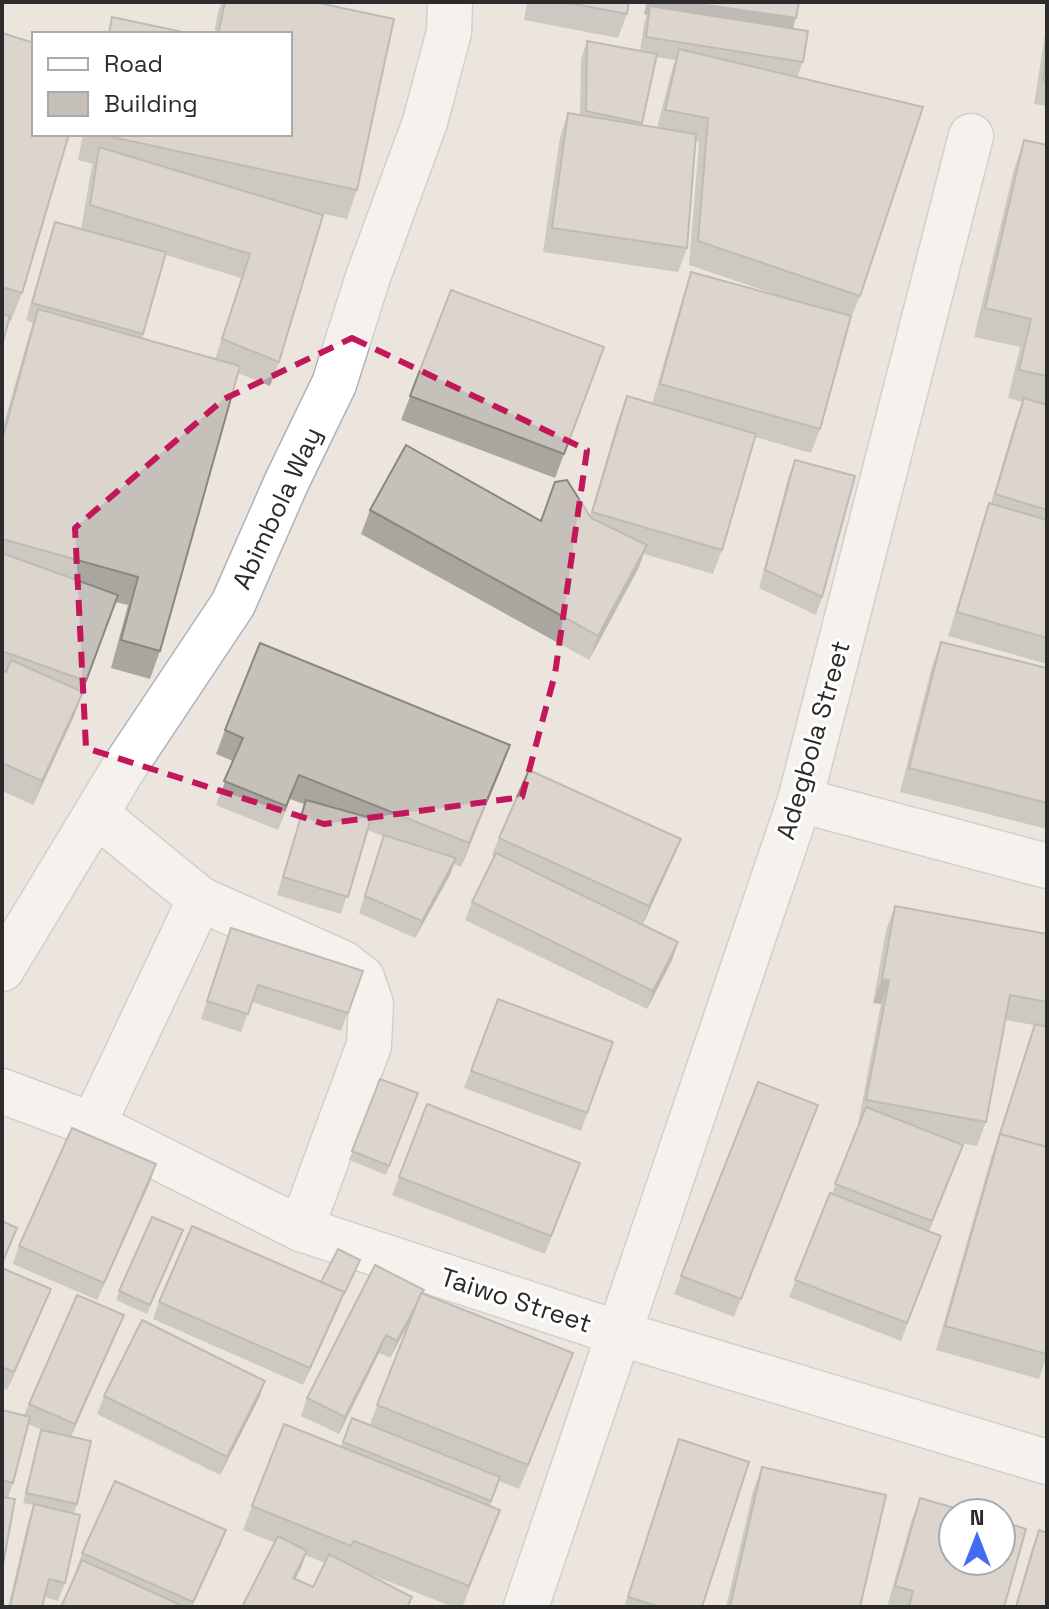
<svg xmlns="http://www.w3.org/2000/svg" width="1049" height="1609" font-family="'Space Grotesk',sans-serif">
<rect width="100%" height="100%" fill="#ece5de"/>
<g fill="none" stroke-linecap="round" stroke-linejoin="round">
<defs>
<g id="minor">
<path d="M800 800 1047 866"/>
<path d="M96 814 200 899 343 963 362 978 371 1004 369 1045 301 1229"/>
<path d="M2 969 123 769 233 604 287 481 334 384 368 277 425 122 449 32 450 2"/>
<path d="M2 1091 93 1125 301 1229 618 1333 1047 1462"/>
<path d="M93 1125 200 899"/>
<path d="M526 1607 800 800 971 136"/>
</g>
</defs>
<use href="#minor" stroke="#aeb1bb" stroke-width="47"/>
<use href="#minor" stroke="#fff" stroke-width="44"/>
</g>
<g fill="#a9a59f" fill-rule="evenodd">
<path d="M222 2H314L357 190 347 219 306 210 279 362 270 386 238 373 160 651 150 679 111 668 128 605 115 602 74 716 33 805 2 791V431L28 338 33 323 26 320 49 239 55 222 81 229 91 171 93 164 78 160 83 134H290V34H214L218 12ZM166 255 241 278 215 359 142 338Z"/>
<path d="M527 2H629L627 14 618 38 524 20Z"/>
<path d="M646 2H799L793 29 803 62 797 77 860 296 850 320 820 429 811 453 755 437 722 550 713 574 644 554 638 569 589 660 361 534 370 510 541 521 590 516 618 420 627 396 652 404 683 296 691 272 780 296 689 265 699 142 695 141 687 248 678 272 543 252 560 137 568 113 580 115 581 59 587 41 640 51 644 24 647 15 644 14ZM656 57 675 60 671 73 657 128 641 125Z"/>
<path d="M1047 22V106L1034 104Z"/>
<path d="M2 33 22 293 11 321H8L2 345Z"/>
<path d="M1024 140 1047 145V664L948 636 981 527 989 503H991L1015 422 1022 402 1008 398 1020 347 974 337 1014 169Z"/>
<path d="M451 290 604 347 555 478 401 420Z"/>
<path d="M795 460 822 597 816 615 759 588 788 478Z"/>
<path d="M941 642 1047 668V829L900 792 932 666Z"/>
<path d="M225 730 510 745 461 867 454 864 450 875 415 938 359 913 383 836 367 830 341 914 277 895 304 804 290 799 278 830 216 805 233 761 216 754Z"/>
<path d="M499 838 681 839 674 856 643 924 598 903 678 942 672 960 647 1009 465 920 472 902 494 856 492 855Z"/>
<path d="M895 906 1047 934V1356L1039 1379 936 1350 991 1158 1034 1025 1005 1020 986 1122 977 1146 959 1143 963 1145 929 1232 941 1236 901 1341 789 1297 830 1193 832 1194 859 1124H858L881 1004 873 1003 886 930Z"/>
<path d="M225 946 363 971 341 1031 252 1002 241 1032 201 1019Z"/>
<path d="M498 999 613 1042 581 1131 464 1088Z"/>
<path d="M380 1079 418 1093 386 1175 349 1160Z"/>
<path d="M427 1104 580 1163 545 1254 392 1195Z"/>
<path d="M818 1105 734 1317 674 1294 681 1276Z"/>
<path d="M156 1164 150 1182 97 1300 13 1264 19 1246Z"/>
<path d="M179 1239 147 1314 116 1300 119 1291Z"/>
<path d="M2 1268 51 1289 44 1306 7 1390 2 1387Z"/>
<path d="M357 1269 340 1303 303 1385 153 1319 159 1302 321 1282Z"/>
<path d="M422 1293 564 1377 519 1489 499 1481 490 1506 500 1510 462 1607H453L362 1571 412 1597 409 1607H242L275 1543 243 1530 252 1506 341 1447 352 1418 370 1424 410 1321 390 1358 379 1353 339 1434 301 1416 307 1398ZM305 1555 325 1563 313 1587 295 1579Z"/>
<path d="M117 1332 71 1437 77 1504 74 1513 65 1583 58 1601 45 1597 42 1607H8L28 1522 34 1505 23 1503 38 1440 41 1430 45 1431 28 1424 13 1483 8 1498 2 1570V1410L24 1415 29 1404Z"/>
<path d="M265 1381 259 1398 220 1475 97 1414 104 1396Z"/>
<path d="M679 1439 702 1607H624L673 1456Z"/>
<path d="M762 1467 860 1607H726L753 1491Z"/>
<path d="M920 1498 1004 1607H887L911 1522Z"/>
<path d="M226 1530 219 1548 192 1607H61L77 1571 76 1570 82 1553Z"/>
<path d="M1039 1530 1047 1607H1015L1032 1548Z"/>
</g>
<g fill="#8a8682">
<path d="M648 2H686L796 18 790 36 650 6 647 15 644 14Z"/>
<path d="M647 545 638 569 589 660 598 636Z"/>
<path d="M83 692 74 716 33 805 42 781Z"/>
<path d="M510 745 501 769 461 867 469 843Z"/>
<path d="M299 775 290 799 278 830 286 806Z"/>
<path d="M681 839 674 856 643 924 649 906Z"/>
<path d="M456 858 450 875 415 938 422 921Z"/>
<path d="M678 942 672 960 647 1009 653 991Z"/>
<path d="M882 979 889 980 881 1004 873 1003Z"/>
<path d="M156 1164 150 1182 97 1300 104 1283Z"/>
<path d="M51 1289 44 1306 7 1390 14 1372Z"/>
<path d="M424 1290 417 1307 390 1358 397 1341Z"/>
<path d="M344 1292 338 1309 303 1385 310 1368Z"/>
<path d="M124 1315 117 1332 68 1442 75 1424Z"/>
<path d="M386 1335 379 1353 339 1434 345 1417Z"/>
<path d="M573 1353 564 1377 519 1489 528 1465Z"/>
<path d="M265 1381 259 1398 220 1475 227 1457Z"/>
<path d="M500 1510 491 1534 462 1607 469 1586Z"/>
<path d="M226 1530 219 1548 191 1607 193 1602Z"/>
<path d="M307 1551 301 1568 287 1595 293 1578Z"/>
</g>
<g fill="#c5c0b9" stroke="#8a8682" stroke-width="2">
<path d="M225 2H314L394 19 357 190 98 134H290V34H218Z"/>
<path d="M564 2H629L627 14Z"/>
<path d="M686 2H799L796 18Z"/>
<path d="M650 6 808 31 803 62 646 37Z"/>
<path d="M112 17 192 34H109Z"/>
<path d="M2 33 34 43V134H69L22 293 2 287Z"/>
<path d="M587 41 657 54 642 123 586 111Z"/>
<path d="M679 49 923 107 860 296 698 241 708 118 665 110Z"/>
<path d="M1047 54V81L1043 80Z"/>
<path d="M568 113 696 134 687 248 552 228Z"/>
<path d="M1024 140 1047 145V376L1019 370 1031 319 985 308Z"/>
<path d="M99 147 323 215 279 362 222 339 250 254 90 205Z"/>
<path d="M55 222 166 252 143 334 32 303Z"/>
<path d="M691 272 851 316 820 429 660 384Z"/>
<path d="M451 290 604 347 564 454 410 396Z"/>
<path d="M38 309 240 366 160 651 121 640 138 577 2 539V440Z"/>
<path d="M2 314 10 316 2 345Z"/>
<path d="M627 396 756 434 722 550 592 512Z"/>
<path d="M1024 398 1047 405V510L995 494Z"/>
<path d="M406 445 541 521 555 482 567 480 591 518 647 545 598 636 370 510Z"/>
<path d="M795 460 855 476 822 597 765 570Z"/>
<path d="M989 503 1047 520V638L957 612Z"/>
<path d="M2 553 118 595 86 681 2 651Z"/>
<path d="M941 642 1047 668V803L909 768Z"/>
<path d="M260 643 510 745 469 843 299 775 286 806 224 781 243 738 225 730Z"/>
<path d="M11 660 83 692 42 781 2 763V670L6 672Z"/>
<path d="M529 770 681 839 649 906 499 838Z"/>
<path d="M306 800 371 818 348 897 283 877Z"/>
<path d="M384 835 456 858 422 921 365 896Z"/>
<path d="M496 853 678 942 653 991 472 902Z"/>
<path d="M895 906 1047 934V1002L1010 995 986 1122 866 1100 889 980 882 979Z"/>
<path d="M231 928 363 971 348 1013 258 985 248 1014 207 1001Z"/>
<path d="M498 999 613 1042 587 1113 471 1071Z"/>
<path d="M1035 1024 1047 1027V1147L1000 1134Z"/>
<path d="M380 1079 418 1093 389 1166 352 1151Z"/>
<path d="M758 1082 818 1105 741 1299 681 1276Z"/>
<path d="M427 1104 580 1163 551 1236 399 1177Z"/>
<path d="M866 1107 963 1145 932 1221 835 1184Z"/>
<path d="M72 1128 156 1164 104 1283 19 1246Z"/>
<path d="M1000 1134 1047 1147V1354L945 1326Z"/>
<path d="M830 1193 941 1236 907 1323 795 1280Z"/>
<path d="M152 1217 183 1230 150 1305 119 1291Z"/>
<path d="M2 1221 17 1228 2 1263Z"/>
<path d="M192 1226 344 1292 310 1368 159 1302Z"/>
<path d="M338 1249 360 1260 344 1294V1292L321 1282Z"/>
<path d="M375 1265 424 1290 397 1341 386 1335 345 1417 307 1398Z"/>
<path d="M2 1268 51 1289 14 1372 2 1367Z"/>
<path d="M421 1293 573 1353 528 1465 377 1405Z"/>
<path d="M77 1295 124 1315 75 1424 29 1404Z"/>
<path d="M142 1320 265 1381 227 1457 104 1396Z"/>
<path d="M2 1410 30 1417 13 1483 2 1480Z"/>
<path d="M352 1418 500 1477 491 1501 343 1442Z"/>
<path d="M284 1424 500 1510 469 1586 354 1541 351 1546 252 1506Z"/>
<path d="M41 1430 91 1441 77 1504 26 1493Z"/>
<path d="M679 1439 749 1462 702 1607H660L628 1597Z"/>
<path d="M762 1467 886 1495 860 1607H730Z"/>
<path d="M115 1481 226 1530 193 1602 82 1553Z"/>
<path d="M2 1497 15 1499 2 1570Z"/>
<path d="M920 1498 972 1513H953V1561H1001V1521L1026 1529 1004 1607H909L913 1591 895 1586Z"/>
<path d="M34 1504 80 1515 65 1583 49 1579 42 1607H10Z"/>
<path d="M1039 1530 1047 1533V1607H1016Z"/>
<path d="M278 1536 307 1551 293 1578 313 1587 329 1554 412 1597 407 1607H242Z"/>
<path d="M82 1560 185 1607H61Z"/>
</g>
<path d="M0 0H1049V1609H0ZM352 338 587 450 555 674 522 797 324 824 86 748 75 528 224 399Z" fill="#ece5de" fill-opacity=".55" fill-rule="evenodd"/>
<path fill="none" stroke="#c2185b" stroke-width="6" stroke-dasharray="16 10" stroke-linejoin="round" d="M352 338 587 450 555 674 522 797 324 824 86 748 75 528 224 399Z"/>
<g text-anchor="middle" stroke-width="6" stroke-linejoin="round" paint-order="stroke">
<g font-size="26" fill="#2b2b2b" stroke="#fff">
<text transform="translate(277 508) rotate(-65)" y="9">Abimbola Way</text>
<text transform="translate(813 740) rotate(-74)" y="9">Adegbola Street</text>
<text transform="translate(516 1300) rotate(18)" y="9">Taiwo Street</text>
</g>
</g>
<rect width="1049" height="1609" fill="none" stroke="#2b2b2b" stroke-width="8"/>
<rect x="32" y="32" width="260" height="104" fill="#ffffff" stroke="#aaaaaa" stroke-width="2"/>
<rect x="48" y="58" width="40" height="12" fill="#ffffff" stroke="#aaaaaa" stroke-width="2"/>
<text x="104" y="72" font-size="24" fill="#2b2b2b">Road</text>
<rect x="48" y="92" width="40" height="24" fill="#c5c0b9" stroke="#aaaaaa" stroke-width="2"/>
<text x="104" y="112" font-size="24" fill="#2b2b2b">Building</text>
<g transform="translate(977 1537)"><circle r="38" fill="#ffffff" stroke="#aaaaaa" stroke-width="2"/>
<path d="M0-6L14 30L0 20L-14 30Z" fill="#446cf3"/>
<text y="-12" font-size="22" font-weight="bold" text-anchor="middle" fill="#2b2b2b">N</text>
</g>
</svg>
